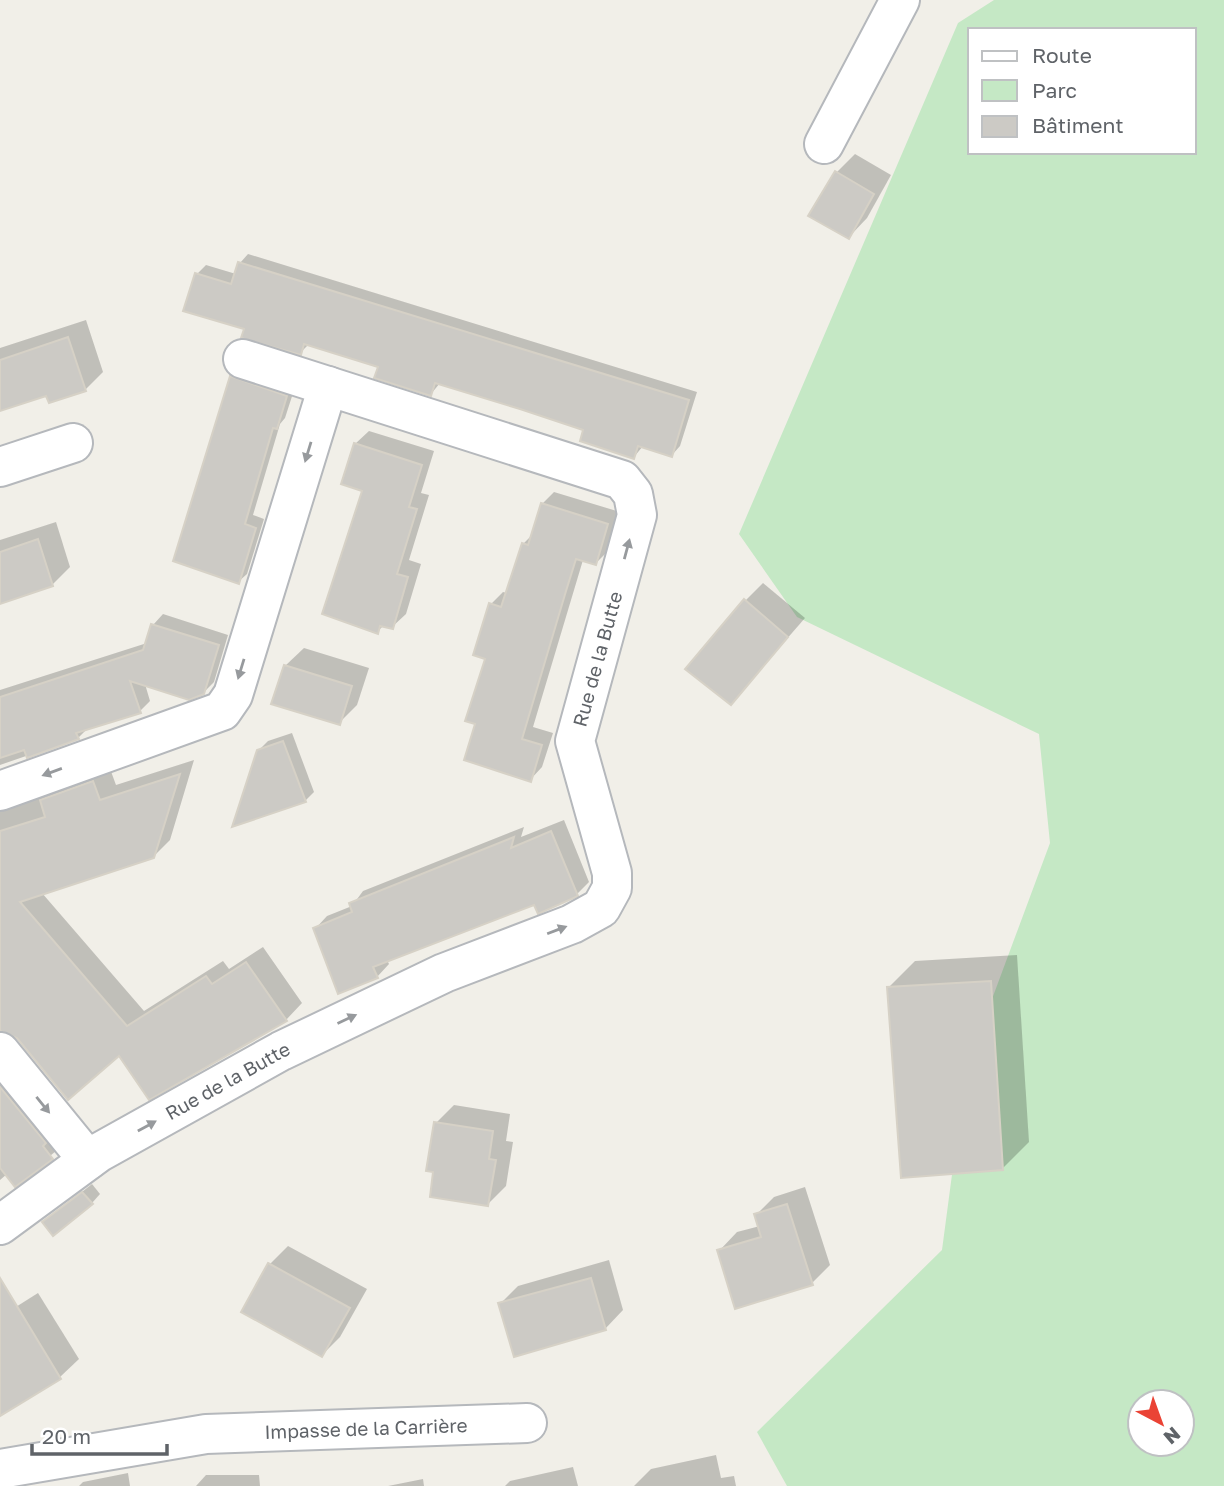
<svg xmlns="http://www.w3.org/2000/svg" width="1224" height="1486" font-family="'Golos Text',sans-serif">
<rect width="100%" height="100%" fill="#f1efe8"/>
<path fill="#c5e8c5" fill-rule="evenodd" d="M994 0H1224V1486H787L757 1432 942 1250 966 1069 1050 843 1039 734 797 617 739 534 958 23ZM970 30H1194V152H970ZM1140 1402H1182V1444H1140Z"/>
<g fill="#0003">
<path d="M855 154 891 175 867 218 849 237 837 172Z"/>
<path d="M248 254 697 392 680 446 672 455 643 446 634 457 585 429 440 383 431 394 380 366 309 344 300 353 246 328 197 274 206 265 236 274 240 263Z"/>
<path d="M86 320 103 372 85 390 47 394 0 409V348Z"/>
<path d="M240 368 295 387 285 418 280 424 253 515 264 519 247 574 238 582 231 377Z"/>
<path d="M369 431 434 451 421 493 429 495 409 560 421 564 406 614 392 627 384 625 377 632 364 490 355 444Z"/>
<path d="M554 492 620 512 608 551 596 563 583 560 533 727 553 733 542 767 530 780 478 723 491 604 503 592 507 593 523 544 533 534 542 504Z"/>
<path d="M56 522 70 567 52 585 0 602V540Z"/>
<path d="M763 583 805 618 731 703 745 601Z"/>
<path d="M163 614 228 635 214 682 203 693 145 684 150 701 140 711 88 728 78 738 0 765V690L147 643 153 625Z"/>
<path d="M304 648 369 668 357 705 339 723 285 666Z"/>
<path d="M292 733 314 792 305 801 258 751 268 741Z"/>
<path d="M194 760 170 840 153 857 42 893 144 1011 223 961 229 969 263 947 302 1003 286 1020 119 1053 18 1036 0 1029V800L109 766 116 785Z"/>
<path d="M564 820 589 882 577 894 535 903 387 960 389 964 377 977 315 929 327 916 352 906 363 891 524 827 521 837Z"/>
<path d="M1017 955 1029 1142 1002 1169 888 988 915 961Z"/>
<path d="M0 1051 68 1141 15 1185 7 1174 0 1180Z"/>
<path d="M454 1105 510 1114 506 1141 513 1142 506 1186 488 1204 436 1123Z"/>
<path d="M92 1184 100 1194 92 1203 44 1222Z"/>
<path d="M805 1187 830 1265 812 1283 719 1251 737 1232 760 1226 756 1215 774 1197Z"/>
<path d="M288 1246 367 1289 340 1337 322 1355 270 1264Z"/>
<path d="M609 1260 623 1310 605 1329 500 1304 518 1286Z"/>
<path d="M38 1293 79 1359 60 1377 0 1414V1317Z"/>
<path d="M716 1455 721 1478 734 1476 736 1486H634L651 1469Z"/>
<path d="M573 1467 578 1486H505L510 1481Z"/>
<path d="M128 1473 130 1486H79L83 1482Z"/>
<path d="M206 1475H259L260 1486H196Z"/>
<path d="M423 1479 424 1486H388Z"/>
</g>
<g fill="#cccac5" stroke="#d6d1c6" stroke-width="2">
<path d="M835 171 874 194 849 239 808 216Z"/>
<path d="M238 262 689 400 672 457 638 446 634 459 580 441 583 430 520 409 435 383 431 396 374 378 378 367 304 344 301 355 241 338 244 329 183 311 195 273 231 284Z"/>
<path d="M68 337 86 391 49 403 46 396 0 411V360Z"/>
<path d="M230 376 287 396 277 429 273 428 245 524 256 528 239 584 173 561Z"/>
<path d="M354 443 422 465 409 507 417 509 397 574 408 577 393 629 380 626 378 634 322 614 362 491 341 484Z"/>
<path d="M541 503 608 524 596 565 576 559 566 591 522 739 542 745 531 782 464 760 475 724 465 721 485 659 473 655 489 603 501 607 522 543 528 545Z"/>
<path d="M38 539 53 586 0 604V552Z"/>
<path d="M744 599 788 637 731 705 685 669Z"/>
<path d="M151 624 219 645 204 694 189 700 130 681 141 713 76 733 79 739 27 758 24 750 0 758V697L143 650Z"/>
<path d="M284 665 352 686 340 725 271 704Z"/>
<path d="M283 741 306 802 232 827 257 750Z"/>
<path d="M180 774 154 858 20 902 127 1026 206 976 212 984 246 962 287 1021 149 1100 119 1056 68 1100 17 1038 0 1031V831L45 817 40 800 93 781 100 800Z"/>
<path d="M551 831 578 896 538 914 534 905 373 967 378 978 338 994 313 928 352 912 349 903 514 837 511 848Z"/>
<path d="M991 981 1003 1170 901 1178 887 987Z"/>
<path d="M0 1087 46 1143 43 1146 53 1159 15 1187 0 1168Z"/>
<path d="M434 1122 493 1131 489 1159 496 1160 488 1206 430 1197 433 1172 426 1171Z"/>
<path d="M82 1192 93 1204 53 1236 42 1222Z"/>
<path d="M787 1204 813 1285 735 1309 717 1250 761 1237 754 1214Z"/>
<path d="M268 1263 350 1308 322 1357 241 1312Z"/>
<path d="M0 1278 61 1379 0 1416Z"/>
<path d="M591 1278 606 1330 514 1357 498 1303Z"/>
</g>
<g fill="none" stroke-linecap="round" stroke-linejoin="round">
<defs>
<g id="minor">
<path d="M824 144 900 0"/>
<path d="M0 467 73 443"/>
<path d="M0 791 222 711 233 695 328 386"/>
<path d="M0 1052 88 1160"/>
<path id="s1" d="M0 1225 98 1153 281 1051 444 973 572 924 601 908 612 888V873L575 741 637 515 633 494 622 480 243 359"/>
<path id="s2" d="M0 1469 206 1434 527 1423"/>
</g>
</defs>
<use href="#minor" stroke="#b5b8bc" stroke-width="42"/>
<use href="#minor" stroke="#fff" stroke-width="38"/>
</g>
<defs><path id="oneway-solid" d="M-6-.8H1V-3.2L6.5 0L1 3.2V.8H-6Z" transform="scale(1.75)"/></defs>
<g fill="#979a9d">
<use href="#oneway-solid" transform="translate(308 452) rotate(107)"/>
<use href="#oneway-solid" transform="translate(627 549) rotate(-75)"/>
<use href="#oneway-solid" transform="translate(241 669) rotate(107)"/>
<use href="#oneway-solid" transform="translate(52 772) rotate(160)"/>
<use href="#oneway-solid" transform="translate(557 930) rotate(-21)"/>
<use href="#oneway-solid" transform="translate(347 1019) rotate(-25)"/>
<use href="#oneway-solid" transform="translate(43 1105) rotate(51)"/>
<use href="#oneway-solid" transform="translate(147 1126) rotate(-29)"/>
</g>
<g text-anchor="middle" stroke-width="7" stroke-linejoin="round" paint-order="stroke">
<g font-size="19" fill="#5f6368" stroke="#fff">
<text dy="7" stroke="none"><textPath href="#s1" startOffset="942">Rue de la Butte</textPath></text>
<text dy="7" stroke="none"><textPath href="#s1" startOffset="270">Rue de la Butte</textPath></text>
<text dy="7" stroke="none"><textPath href="#s2" startOffset="369">Impasse de la Carrière</textPath></text>
</g>
</g>
<rect x="968" y="28" width="228" height="126" fill="#ffffff" stroke="#bfc1c3" stroke-width="2"/>
<rect x="982" y="51" width="35" height="10" fill="#ffffff" stroke="#bfc1c3" stroke-width="2"/>
<text x="1032" y="63" font-size="21" fill="#5f6368">Route</text>
<rect x="982" y="80" width="35" height="21" fill="#c5e8c5" stroke="#bfc1c3" stroke-width="2"/>
<text x="1032" y="98" font-size="21" fill="#5f6368">Parc</text>
<rect x="982" y="116" width="35" height="21" fill="#cccac5" stroke="#bfc1c3" stroke-width="2"/>
<text x="1032" y="133" font-size="21" fill="#5f6368">Bâtiment</text>
<g transform="translate(1161 1423) rotate(139)"><circle r="33" fill="#ffffff" stroke="#bfc1c3" stroke-width="2"/>
<path d="M0-5L12 26L0 18L-12 26Z" fill="#ea4335"/>
<text y="-10" font-size="19" font-weight="bold" text-anchor="middle" fill="#5f6368">N</text>
</g>
<path d="M32 1444v10h135v-10" fill="none" stroke="#5f6368" stroke-width="3.5"/>
<text x="42" y="1444" font-size="21" fill="#5f6368" stroke="#ffffff" stroke-width="5" paint-order="stroke">20 m</text>
</svg>
